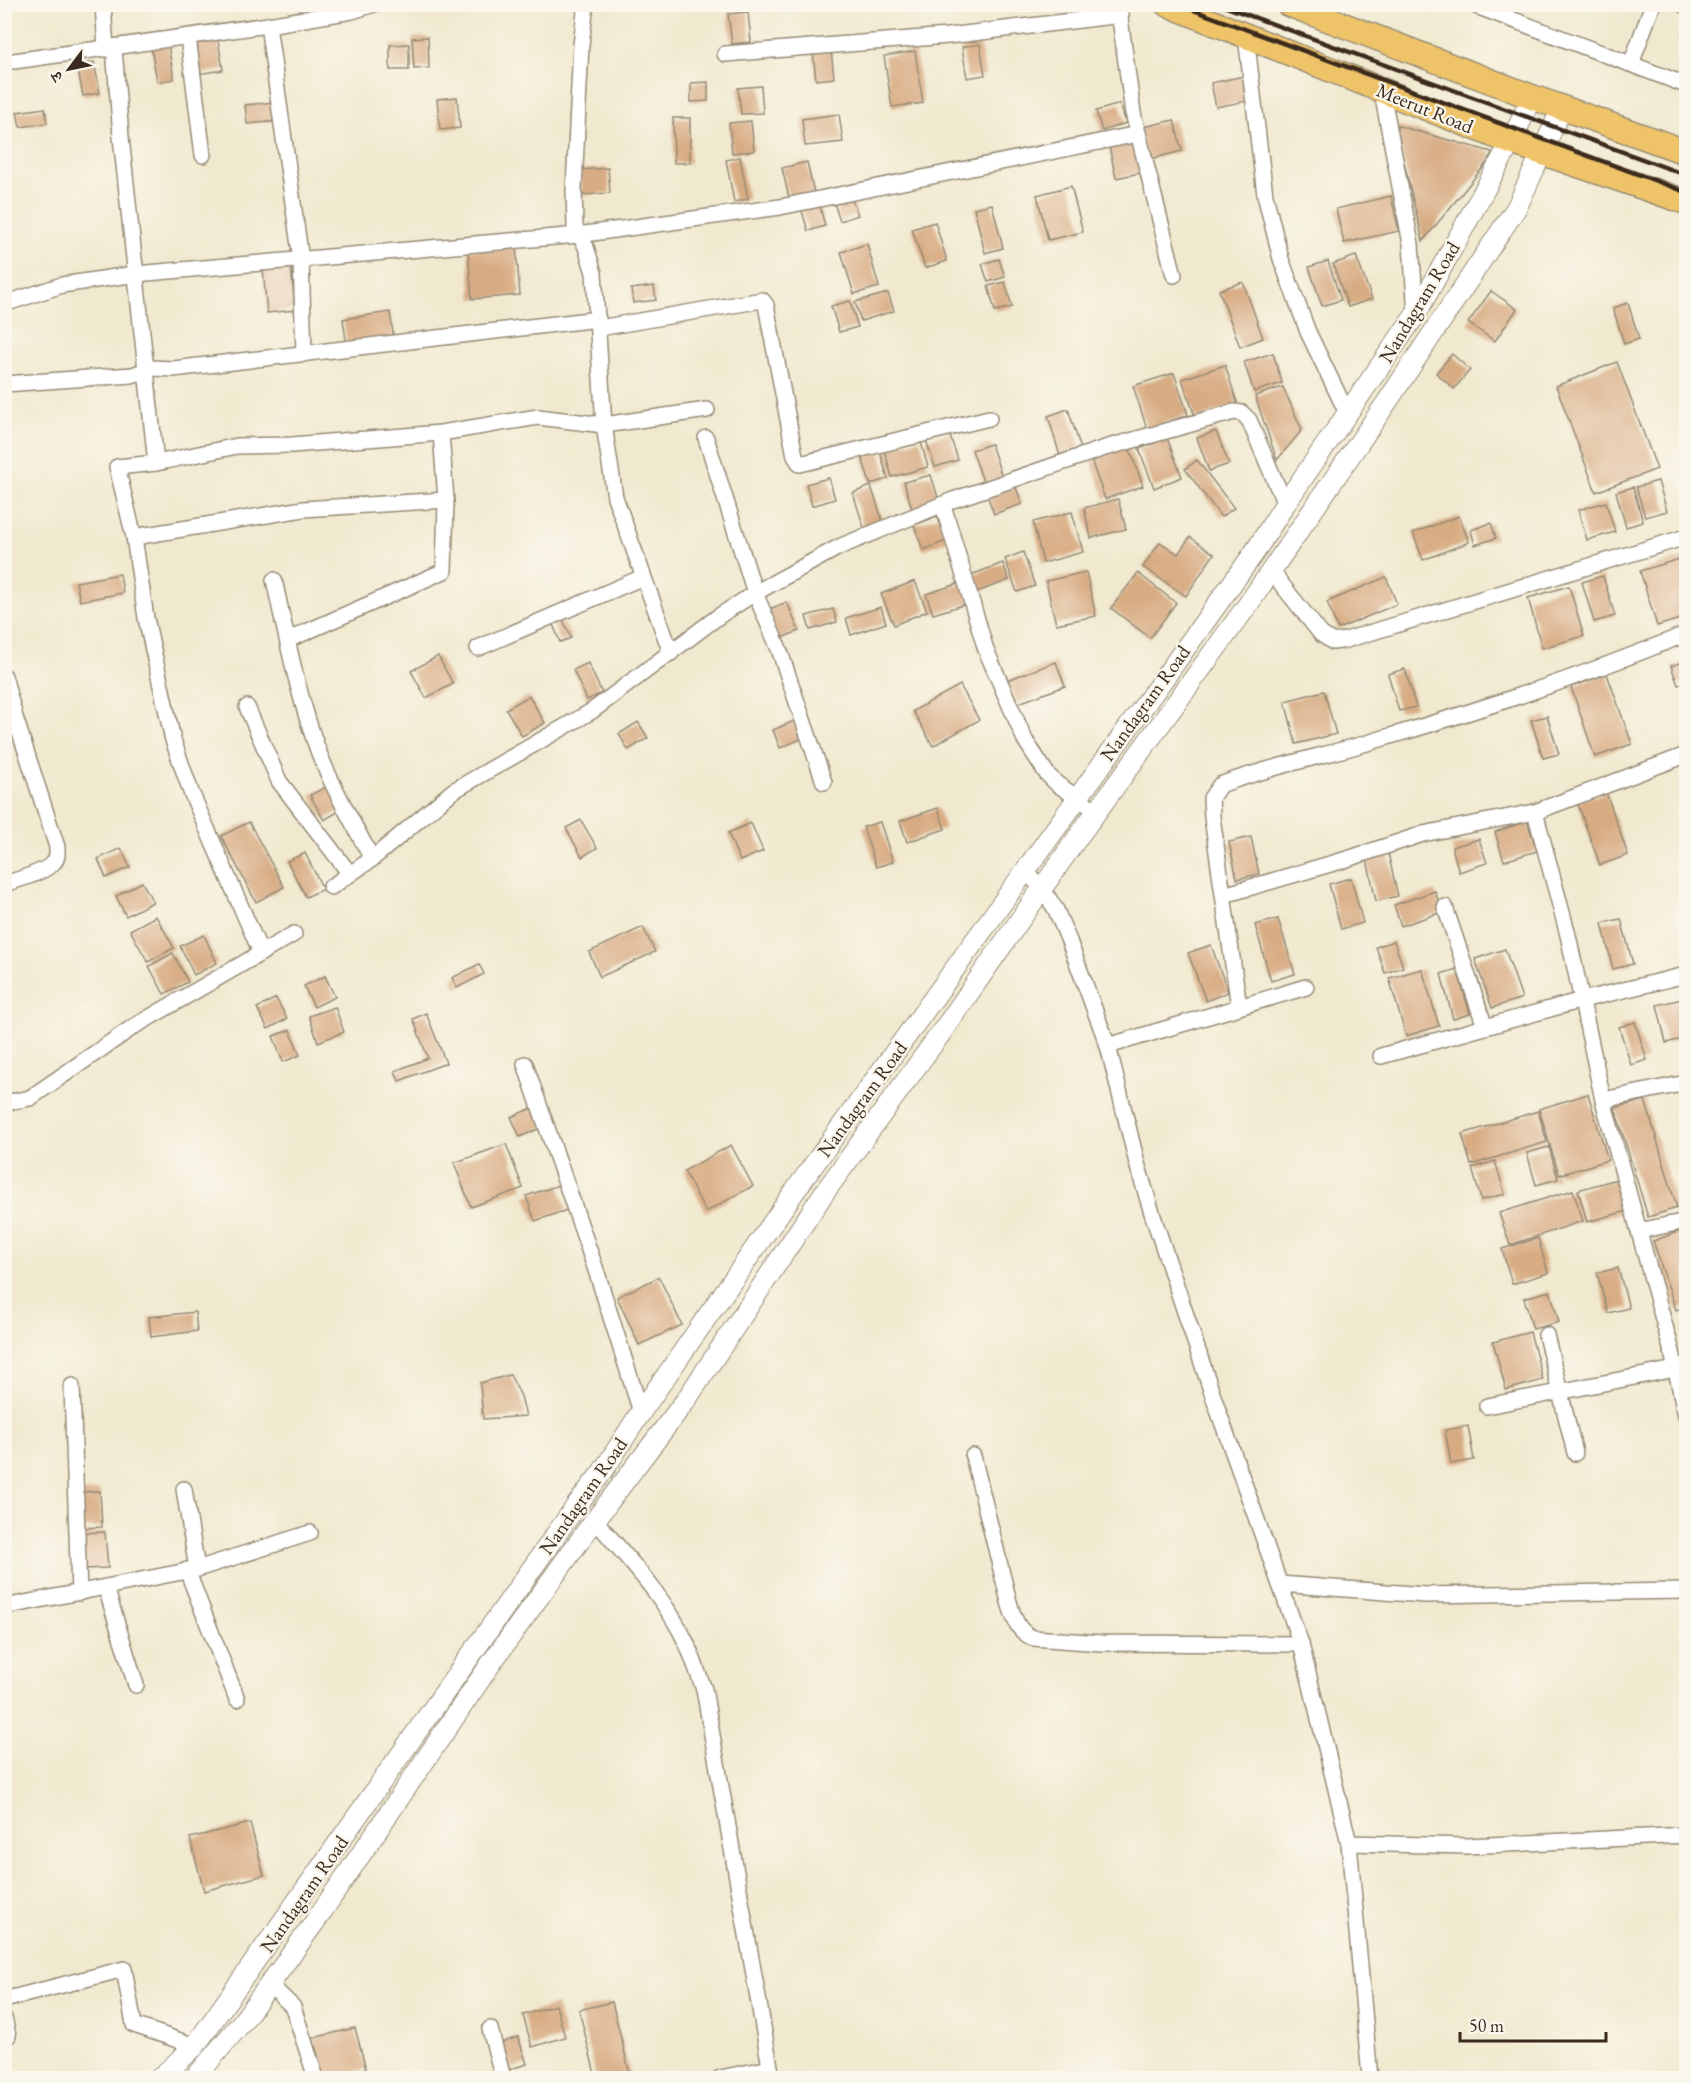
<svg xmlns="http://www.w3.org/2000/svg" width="1691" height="2083" font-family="'EB Garamond','Noto Serif Devanagari',serif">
<rect width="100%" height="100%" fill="#fbf7ec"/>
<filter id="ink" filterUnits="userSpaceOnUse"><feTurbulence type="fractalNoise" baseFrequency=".0167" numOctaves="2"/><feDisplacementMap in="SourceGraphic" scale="12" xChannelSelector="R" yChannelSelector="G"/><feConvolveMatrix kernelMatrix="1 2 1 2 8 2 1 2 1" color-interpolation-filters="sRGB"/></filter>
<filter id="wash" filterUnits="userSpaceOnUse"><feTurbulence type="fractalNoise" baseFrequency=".008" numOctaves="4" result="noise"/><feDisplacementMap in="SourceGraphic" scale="24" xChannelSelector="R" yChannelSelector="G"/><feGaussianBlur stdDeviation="1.35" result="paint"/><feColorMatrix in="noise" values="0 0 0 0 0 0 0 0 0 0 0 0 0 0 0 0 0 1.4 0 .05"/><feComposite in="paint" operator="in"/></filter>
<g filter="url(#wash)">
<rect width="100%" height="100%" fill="#f0e9cf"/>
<g id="blocks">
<g fill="#d8ac83">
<path d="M1675 5H1686V15L1673 9Z"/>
<path d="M748 12 751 42 732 44 728 14Z"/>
<path d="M428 37 429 68 414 69 412 38Z"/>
<path d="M218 40 223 70 198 74 193 44Z"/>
<path d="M409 44V70H390V45Z"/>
<path d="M980 44 985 75 967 78 962 47Z"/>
<path d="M168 45 174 79 157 82 151 47Z"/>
<path d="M831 50 834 78 816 80 813 52Z"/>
<path d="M915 51 923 103 892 107 884 56Z"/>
<path d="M94 62 100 93 83 96 77 65Z"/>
<path d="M1244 76 1248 101 1216 107 1211 83Z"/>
<path d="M708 82V101L691 102V83Z"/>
<path d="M761 86 763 113 741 114 738 88Z"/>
<path d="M457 97 460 128 440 130 437 99Z"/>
<path d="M276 102 278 121 247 124 245 105Z"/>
<path d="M1120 104 1126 123 1102 131 1096 111Z"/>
<path d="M45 108 47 123 20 127 17 112Z"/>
<path d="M839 114 843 142 805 146 802 119Z"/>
<path d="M673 118H690V163H674Z"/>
<path d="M1174 120 1182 151 1147 160 1139 128Z"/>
<path d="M751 121 754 151 732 153 729 123Z"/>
<path d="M1395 125 1492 152 1489 160 1423 241Z"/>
<path d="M1137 136 1145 172 1116 178 1108 142Z"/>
<path d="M740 157 748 199 734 202 726 160Z"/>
<path d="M807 162 815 197 790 202 782 168Z"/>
<path d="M608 168 610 193 582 195 580 170Z"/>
<path d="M1071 186 1083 232 1048 240 1037 195Z"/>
<path d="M850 194 858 215 840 221 833 200Z"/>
<path d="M1391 196 1399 231 1344 243 1336 209Z"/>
<path d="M819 203 825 226 808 231 801 208Z"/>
<path d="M992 204 1003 248 985 253 974 208Z"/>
<path d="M935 222 947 261 925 268 912 229Z"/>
<path d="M867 244 879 287 854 294 841 252Z"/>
<path d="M516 246 520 295 472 299 468 250Z"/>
<path d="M1356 256 1372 299 1348 307 1333 264Z"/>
<path d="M999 259 1005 277 988 282 982 264Z"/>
<path d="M1328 261 1341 300 1322 306 1309 267Z"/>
<path d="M291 267 295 310 267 313 263 269Z"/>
<path d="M1005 282 1012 307 995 311 988 286Z"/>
<path d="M1243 282 1263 338 1240 347 1219 290Z"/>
<path d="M654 286 656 300 633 303 631 289Z"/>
<path d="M1491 291 1517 309 1495 341 1468 323Z"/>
<path d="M888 293 894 311 861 321 855 302Z"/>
<path d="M850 301 858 327 839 332 831 306Z"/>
<path d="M1628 303 1639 339 1624 344 1613 308Z"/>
<path d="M390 312 394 340 347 347 343 319Z"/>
<path d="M1273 353 1282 383 1254 392 1244 362Z"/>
<path d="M1452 354 1470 370 1454 389 1436 373Z"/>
<path d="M1617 362 1657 469 1596 492 1556 386Z"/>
<path d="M1225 365 1238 405 1196 419 1182 379Z"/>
<path d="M1174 373 1188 415 1147 429 1133 386Z"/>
<path d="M1283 387 1302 430 1277 460 1255 396Z"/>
<path d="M1068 409 1081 449 1060 456 1048 416Z"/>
<path d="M1216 431 1229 464 1209 471 1197 438Z"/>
<path d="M949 433 958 460 935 467 926 440Z"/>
<path d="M1167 438 1182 477 1154 488 1139 449Z"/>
<path d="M920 439 928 467 892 477 884 449Z"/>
<path d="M991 444 1002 477 984 484 972 450Z"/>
<path d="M1129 447 1143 486 1105 499 1091 460Z"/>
<path d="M879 448 888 479 870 484 861 453Z"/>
<path d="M1197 460 1234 508 1221 517 1185 469Z"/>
<path d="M931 475 939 501 912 509 904 482Z"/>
<path d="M829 478 835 499 812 506 806 484Z"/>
<path d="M1658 481 1667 511 1645 517 1636 487Z"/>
<path d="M1015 485 1022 504 994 514 987 495Z"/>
<path d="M871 486 884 525 865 531 853 493Z"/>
<path d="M1633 487 1643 522 1626 527 1616 492Z"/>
<path d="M1118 499 1126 529 1091 538 1084 508Z"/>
<path d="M1606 502 1615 532 1587 540 1578 510Z"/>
<path d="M1072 512 1083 552 1043 563 1033 522Z"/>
<path d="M939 516 948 540 923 550 914 525Z"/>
<path d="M1459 516 1469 542 1423 560 1413 533Z"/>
<path d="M1491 523 1496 538 1475 545 1471 530Z"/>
<path d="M1190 537 1214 554 1186 596 1143 567 1160 542 1178 554Z"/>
<path d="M1023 552 1035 586 1017 592 1005 559Z"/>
<path d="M1686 557V617L1657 626 1640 571Z"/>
<path d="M1003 563 1009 580 974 593 968 576Z"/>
<path d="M1086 572 1096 616 1056 624 1046 581Z"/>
<path d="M1138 573 1176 603 1150 638 1111 608Z"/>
<path d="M120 574 123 593 80 601 76 582Z"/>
<path d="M1603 576 1615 616 1594 622 1582 582Z"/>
<path d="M1386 577 1397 604 1338 629 1327 602Z"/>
<path d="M915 581 927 611 894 625 881 594Z"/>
<path d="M964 582 970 603 933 614 926 594Z"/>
<path d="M1569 586 1584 636 1542 648 1528 598Z"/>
<path d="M787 602 799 631 779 639 767 610Z"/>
<path d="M881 607 886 623 851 635 846 618Z"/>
<path d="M833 609 837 622 810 630 806 616Z"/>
<path d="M562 618 571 638 560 642 552 622Z"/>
<path d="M438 656 453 684 426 698 411 671Z"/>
<path d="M1686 661V682L1678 685 1671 666Z"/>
<path d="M1056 662 1065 686 1016 704 1007 680Z"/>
<path d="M588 663 602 693 587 700 573 670Z"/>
<path d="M1405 669 1416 707 1399 711 1388 674Z"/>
<path d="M1607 674 1632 744 1595 757 1571 687Z"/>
<path d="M960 685 979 720 933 746 913 711Z"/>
<path d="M1324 691 1336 734 1296 744 1285 701Z"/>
<path d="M529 696 545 723 522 736 506 709Z"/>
<path d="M1547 716 1559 754 1543 758 1531 720Z"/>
<path d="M801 718 808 736 780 748 773 730Z"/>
<path d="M638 722 648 738 628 750 619 734Z"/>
<path d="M332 784 345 808 324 820 310 795Z"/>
<path d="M1606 792 1628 855 1600 865 1577 802Z"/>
<path d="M938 808 945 829 907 842 900 821Z"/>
<path d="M581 820 597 848 582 857 566 828Z"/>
<path d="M1527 821 1537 851 1504 861 1495 832Z"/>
<path d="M249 822 284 887 256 902 221 836Z"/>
<path d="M880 822 893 862 876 867 863 827Z"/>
<path d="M751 823 763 851 740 861 728 833Z"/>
<path d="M1251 837 1259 874 1237 879 1229 842Z"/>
<path d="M1479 839 1487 863 1459 872 1452 847Z"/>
<path d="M121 848 130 867 106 878 98 859Z"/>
<path d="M305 853 323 889 306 897 287 861Z"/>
<path d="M1388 853 1398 896 1376 901 1367 859Z"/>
<path d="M1351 878 1363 923 1341 929 1329 884Z"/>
<path d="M142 882 153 902 126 916 116 896Z"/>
<path d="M1435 891 1442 912 1401 926 1394 905Z"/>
<path d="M156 916 174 948 148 962 130 930Z"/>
<path d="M1278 919 1295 974 1271 981 1255 925Z"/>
<path d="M1621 919 1633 964 1613 969 1602 923Z"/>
<path d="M643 927 655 952 600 977 589 952Z"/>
<path d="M204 935 217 963 194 975 180 946Z"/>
<path d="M1394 941 1403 967 1385 973 1376 947Z"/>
<path d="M1211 945 1228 992 1206 1001 1188 953Z"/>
<path d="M1505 949 1522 998 1492 1008 1475 959Z"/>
<path d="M173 953 188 982 164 994 149 966Z"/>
<path d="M479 964 484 974 457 988 452 978Z"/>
<path d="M1422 969 1439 1026 1406 1036 1389 978Z"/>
<path d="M1457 969 1470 1014 1453 1019 1441 974Z"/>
<path d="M325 976 335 997 314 1007 304 986Z"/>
<path d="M276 998 287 1019 268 1029 257 1008Z"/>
<path d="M1686 998V1038L1666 1043 1657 1005Z"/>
<path d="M335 1007 344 1032 318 1042 309 1016Z"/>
<path d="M426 1013 446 1063 399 1081 395 1071 428 1058 413 1019Z"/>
<path d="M1635 1022 1647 1060 1631 1065 1619 1027Z"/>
<path d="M290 1030 300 1055 283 1062 273 1036Z"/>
<path d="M1588 1094 1608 1160 1559 1175 1539 1109Z"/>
<path d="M1645 1100 1677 1208 1648 1217 1615 1108Z"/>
<path d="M537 1106 545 1126 520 1137 511 1117Z"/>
<path d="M1538 1111 1547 1142 1471 1165 1462 1134Z"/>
<path d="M506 1144 523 1188 471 1207 454 1163Z"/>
<path d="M731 1145 753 1186 706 1212 684 1171Z"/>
<path d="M1549 1147 1558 1179 1536 1185 1527 1153Z"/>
<path d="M1495 1161 1505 1194 1481 1200 1472 1168Z"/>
<path d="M1617 1179 1627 1211 1587 1222 1578 1190Z"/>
<path d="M559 1185 567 1210 535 1221 526 1196Z"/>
<path d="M1573 1190 1583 1221 1510 1245 1499 1213Z"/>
<path d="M1686 1229V1306L1676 1310 1653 1241Z"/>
<path d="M1538 1238 1548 1273 1512 1284 1502 1249Z"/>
<path d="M1618 1268 1629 1308 1608 1313 1597 1273Z"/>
<path d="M659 1277 682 1325 639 1345 617 1297Z"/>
<path d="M1550 1291 1559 1322 1533 1329 1524 1298Z"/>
<path d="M195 1312 197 1331 151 1337 149 1317Z"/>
<path d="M1530 1332 1543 1380 1506 1390 1493 1342Z"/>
<path d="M510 1375 521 1396 526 1416 483 1419 480 1383Z"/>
<path d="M1468 1426 1474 1460 1451 1464 1445 1430Z"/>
<path d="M100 1491 102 1527 81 1528 79 1492Z"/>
<path d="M105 1532 108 1568 84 1569 81 1533Z"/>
<path d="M250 1823 264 1875 204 1891 190 1838Z"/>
<path d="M612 2002 631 2078H596L579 2010Z"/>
<path d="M556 2005 565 2037 532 2047 523 2015Z"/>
<path d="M355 2028 366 2069 324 2078 313 2038Z"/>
<path d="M518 2037 527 2064 504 2071 495 2045Z"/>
</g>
</g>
</g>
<g filter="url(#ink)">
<use href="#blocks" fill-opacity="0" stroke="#968a76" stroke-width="1.5"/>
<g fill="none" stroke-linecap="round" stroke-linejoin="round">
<defs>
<g id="minor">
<path d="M103 4 106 49"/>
<path d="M586 4 581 45 574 188 575 227 586 247 594 273 604 425 615 497 671 653"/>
<path d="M1118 4 1133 113 1174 275"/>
<path d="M1471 4 1686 85"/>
<path d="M268 25 301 260 304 354"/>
<path d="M1246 36 1265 195 1281 259 1308 332 1347 413"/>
<path d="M188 37 203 155"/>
<path d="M114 48 121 137 156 463"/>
<path d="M725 54 948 36 1121 15"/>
<path d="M14 61 268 25 352 11 374 4"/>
<path d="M1631 64 1653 4"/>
<path d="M1382 92 1411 244 1416 314"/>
<path d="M4 304 62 285 136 274 578 235 780 207 1138 134"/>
<path d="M599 328 762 300 766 305 795 456 800 464 989 418"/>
<path d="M4 384 132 375 153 368 173 369 598 319"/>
<path d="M706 438 755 593 779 649 824 782"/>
<path d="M943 505 986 650 1025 740 1047 774 1057 784 1097 811"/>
<path d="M134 537 303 509 446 500"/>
<path d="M1271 571 1321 634 1333 642 1346 640 1686 537"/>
<path d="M274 580C287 638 298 697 319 753 333 789 354 824 372 859"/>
<path d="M288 640 444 571 446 500 441 433"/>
<path d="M478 648 643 577"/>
<path d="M4 676 15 717 57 847C57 853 58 858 54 862 46 872 17 880 4 884"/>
<path d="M247 707 279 781 350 874"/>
<path d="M1535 812 1568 935 1603 1100 1672 1352 1686 1416"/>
<path d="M1026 872 1042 888 1056 910 1069 941 1108 1046 1138 1167 1153 1216 1214 1399 1301 1644 1349 1843 1370 2078"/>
<path d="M331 887 372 859 453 791 592 711 719 616 755 593 839 547 953 500 1105 448 1234 412 1242 413 1249 420 1285 504"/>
<path d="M1224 895 1344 860 1423 834 1535 812 1686 755"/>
<path d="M1445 907 1485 1027"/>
<path d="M261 953 191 792 173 740 146 618 134 537 117 467 156 463 237 446 292 445 441 433 538 417 604 425 707 410"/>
<path d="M1239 1007 1212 817 1211 798 1220 785C1271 766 1325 756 1377 740 1481 710 1586 675 1686 634"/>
<path d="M1108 1046 1306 987"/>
<path d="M1381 1056 1582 1000 1686 975"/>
<path d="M525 1064 597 1273 641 1412"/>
<path d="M1603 1100 1686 1083"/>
<path d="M4 1103 30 1098 133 1027 294 934"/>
<path d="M1639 1231 1686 1221"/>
<path d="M1546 1335 1575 1453"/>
<path d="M72 1386 79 1593"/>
<path d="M1487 1406 1675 1369"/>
<path d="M973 1456 1009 1602C1014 1618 1017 1631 1033 1638L1102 1643 1301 1644"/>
<path d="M184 1489 197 1569"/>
<path d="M595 1520C628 1559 664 1596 686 1642 693 1657 698 1674 704 1689L772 2078"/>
<path d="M187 1570 237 1699"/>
<path d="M1280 1584 1425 1595 1686 1591"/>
<path d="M106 1588 136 1685"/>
<path d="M4 1607 197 1569 310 1533"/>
<path d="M1349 1843 1467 1846 1686 1835"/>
<path d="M269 1984 293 2007 316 2078"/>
<path d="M4 2000 124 1969 134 2025 195 2046"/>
<path d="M4 2018 8 2036H4"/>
<path d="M490 2029 503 2078"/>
<path d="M720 2078 770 2068"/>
</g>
<g id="tertiary">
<path d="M160 2078 195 2046 576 1506 603 1471 641 1412 792 1195 1254 553 1285 504 1416 314 1511 142 1532 97"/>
<path d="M195 2078 243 2021 314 1923 492 1662 586 1532 686 1400 824 1193 941 1033 1078 837 1247 606 1387 402 1517 207 1562 108"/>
</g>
<g id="primary">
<path d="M1167 4 1511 142 1686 202"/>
<path d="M1288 4 1532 97 1686 152"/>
</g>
</defs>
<use href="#minor" stroke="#968a76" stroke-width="18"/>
<use href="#tertiary" stroke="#968a76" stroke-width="22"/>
<use href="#primary" stroke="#968a76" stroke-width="27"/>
<use href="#minor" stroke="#fff" stroke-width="15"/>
<use href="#tertiary" stroke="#fff" stroke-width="20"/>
<use href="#primary" stroke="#efc469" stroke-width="24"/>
<g stroke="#3b2a1e" stroke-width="4.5">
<path d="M1177 4 1686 192"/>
<path d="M1218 4 1686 175"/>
</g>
</g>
</g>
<g text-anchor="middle" stroke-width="4.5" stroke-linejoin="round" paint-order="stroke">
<g font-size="20" fill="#3b2a1e" stroke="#fbf7ec">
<text transform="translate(1425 108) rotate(22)" y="7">Meerut Road</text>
<text transform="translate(1419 302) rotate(-59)" y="7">Nandagram Road</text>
<text transform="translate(1145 703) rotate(-54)" y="7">Nandagram Road</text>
<text transform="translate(862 1099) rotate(-54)" y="7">Nandagram Road</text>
<text transform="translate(583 1496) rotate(-55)" y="7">Nandagram Road</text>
<text transform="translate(304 1894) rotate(-55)" y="7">Nandagram Road</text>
</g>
</g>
<rect width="1691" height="2083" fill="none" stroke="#fbf7ec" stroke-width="24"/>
<g transform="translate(69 69) rotate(238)" stroke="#fbf7ec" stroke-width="4.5" paint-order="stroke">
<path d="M0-4.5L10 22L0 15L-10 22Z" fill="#3b2a1e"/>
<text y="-9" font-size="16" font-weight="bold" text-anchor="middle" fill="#3b2a1e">उ</text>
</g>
<path d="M1460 2032v9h146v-9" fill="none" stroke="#3b2a1e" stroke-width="3"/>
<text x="1469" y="2032" font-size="18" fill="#3b2a1e" stroke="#fbf7ec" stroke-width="4.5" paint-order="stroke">50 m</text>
</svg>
